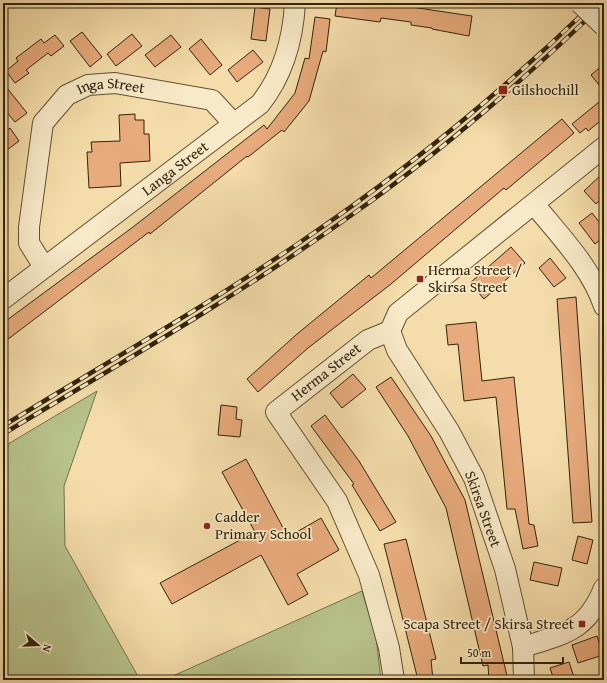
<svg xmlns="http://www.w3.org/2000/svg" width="607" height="683" font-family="'Gentium Book Plus',serif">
<rect width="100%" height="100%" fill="#f4ddaa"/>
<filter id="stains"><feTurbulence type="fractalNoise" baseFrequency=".005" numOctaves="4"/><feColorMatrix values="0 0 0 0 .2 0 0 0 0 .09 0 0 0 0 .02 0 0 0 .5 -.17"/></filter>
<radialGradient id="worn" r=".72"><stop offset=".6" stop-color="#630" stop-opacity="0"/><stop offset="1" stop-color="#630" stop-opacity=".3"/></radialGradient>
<g fill="#b8c28b" stroke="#75724c">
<path d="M97 391 64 486 65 546 140 680H3V447Z"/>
<path d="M362 591 376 637 381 680H164Z"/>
</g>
<g fill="#e8ab7d" stroke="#32230c">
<path d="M337 3H363L382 6 383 3H398V5L472 16 469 36 432 29V28L411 25V22L381 18 380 22 335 16Z"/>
<path d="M255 7 270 9 266 41 251 39Z"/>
<path d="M315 17 330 19 326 52 323 51 309 101 284 132 282 130 248 157 247 156 150 234 149 232 3 343V323L133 227 264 125 267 129 295 93 305 58 309 59Z"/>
<path d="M82 32 102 57 90 67 70 41Z"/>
<path d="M132 34 142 46 116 66 107 54Z"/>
<path d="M55 35 64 46 51 56 48 53 26 70 29 73 15 83 6 71 18 61 16 58 41 39 44 43Z"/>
<path d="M171 35 181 47 155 67 145 55Z"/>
<path d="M201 39 222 65 210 75 189 49Z"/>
<path d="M253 50 263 62 237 82 228 70Z"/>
<path d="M604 64V91L591 75Z"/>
<path d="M3 83 27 113 15 122 3 108Z"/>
<path d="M604 98V118L588 131 586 128 580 133 572 124Z"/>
<path d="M135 114V120H144V134H149L150 161 120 163 121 186 89 188 87 152H92L91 142 120 141 119 115Z"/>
<path d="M562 119 574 133 506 190 504 188 391 284 308 348 258 392 247 379 297 334 369 275 371 278Z"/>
<path d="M10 128 19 141 3 153V134Z"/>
<path d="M604 172V196L596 204 584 191Z"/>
<path d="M592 213 604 228V237L595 244 579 223Z"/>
<path d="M511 247 525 263 484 299 470 283Z"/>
<path d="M550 258 566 278 554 287 539 268Z"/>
<path d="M576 297 592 522 573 523 557 299Z"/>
<path d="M476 322 482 381 514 377 529 524 534 525 538 546 523 549 515 509H507L496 397 464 401 458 344 448 345 446 325Z"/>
<path d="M353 374 366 389 342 408 330 393Z"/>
<path d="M391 377 431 436 465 500 508 680H489L488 665 483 666 446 508 408 436 376 387Z"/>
<path d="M221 405 237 407 236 419 242 420 240 437 218 435Z"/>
<path d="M325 415 359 461 396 522 380 531 352 485 354 484 311 426Z"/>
<path d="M246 459 288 537 321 518 339 550 297 574 308 594 288 605 261 555 172 604 160 583 255 532 222 472Z"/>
<path d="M578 536 593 540 587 564 572 560Z"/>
<path d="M406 539 436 659 431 660 433 680H418L384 544Z"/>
<path d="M534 562 562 568 558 586 530 580Z"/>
<path d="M597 636 603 655 578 663 572 645Z"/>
<path d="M569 662 575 680H554L550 668Z"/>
</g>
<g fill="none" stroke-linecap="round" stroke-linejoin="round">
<defs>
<g id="minor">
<path d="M534 204C559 235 591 267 604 306"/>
<path id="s1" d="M44 267 29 243V227L43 123 67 95 88 85 115 83 212 100 234 124"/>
<path id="s2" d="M3 299 260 104C283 75 293 39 295 3"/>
<path d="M390 331 368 340 276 412 337 501 369 575 389 648 394 680"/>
<path d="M523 647C564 634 587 631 604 588"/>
<path d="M524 680 523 647 505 569 474 478 449 431 397 350 390 331 398 313 604 147"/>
</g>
</defs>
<use href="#minor" stroke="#625234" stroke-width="22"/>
<use href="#minor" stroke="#f8e9c8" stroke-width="20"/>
<defs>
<g id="rail">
<path d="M3 426C101 366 201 309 296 245 402 174 502 92 594 3"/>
<path d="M3 434C121 363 241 294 353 214 442 151 525 79 604 3"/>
</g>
</defs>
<use href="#rail" stroke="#32230c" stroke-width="4.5"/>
<use href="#rail" stroke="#f8e9c8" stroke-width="3" stroke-dasharray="9" stroke-linecap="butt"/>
<defs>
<path id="minor-bridge" d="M580 3 604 26"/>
</defs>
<use href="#minor-bridge" stroke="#625234" stroke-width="22" stroke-linecap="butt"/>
<use href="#minor-bridge" stroke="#f8e9c8" stroke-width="20"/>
</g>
<g fill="#8f2418" stroke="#f8e9c8" stroke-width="1.5">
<rect x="498" y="85" width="10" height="10" rx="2"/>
<rect x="416" y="275" width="8" height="8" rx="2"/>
<circle cx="207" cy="526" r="4"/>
<rect x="578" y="620" width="8" height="8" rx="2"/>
</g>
<g text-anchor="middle" stroke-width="3.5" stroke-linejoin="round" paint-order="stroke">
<g font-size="15" fill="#32230c" stroke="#f8e9c8" text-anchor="start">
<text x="512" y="95">Gilshochill</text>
<text x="428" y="275">Herma Street /<tspan x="428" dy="17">Skirsa Street</tspan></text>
<text x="215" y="522">Cadder<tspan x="215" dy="17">Primary School</tspan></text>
<text x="574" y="629" text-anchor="end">Scapa Street / Skirsa Street</text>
</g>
<g font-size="15" fill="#32230c" stroke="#f8e9c8">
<text dy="5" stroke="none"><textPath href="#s1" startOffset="232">Inga Street</textPath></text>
<text dy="5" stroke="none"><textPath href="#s2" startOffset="216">Langa Street</textPath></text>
<text transform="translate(326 372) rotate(-38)" y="5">Herma Street</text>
<text transform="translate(483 509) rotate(70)" y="5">Skirsa Street</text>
</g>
</g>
<rect width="607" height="683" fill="none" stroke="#f4ddaa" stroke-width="16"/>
<rect x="4" y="4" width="599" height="675" fill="none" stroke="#32230c" stroke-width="2"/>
<rect x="8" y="8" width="591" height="667" fill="none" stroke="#32230c"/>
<g transform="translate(38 645) rotate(109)" stroke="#f8e9c8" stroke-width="3" paint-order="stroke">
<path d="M0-3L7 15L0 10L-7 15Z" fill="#32230c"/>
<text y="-6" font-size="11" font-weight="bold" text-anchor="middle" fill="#32230c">N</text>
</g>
<path d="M461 657v6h102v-6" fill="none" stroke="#32230c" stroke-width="2"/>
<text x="467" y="657" font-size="12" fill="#32230c" stroke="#f8e9c8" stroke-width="3" paint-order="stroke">50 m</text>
<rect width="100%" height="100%" filter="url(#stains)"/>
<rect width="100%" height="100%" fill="url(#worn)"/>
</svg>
